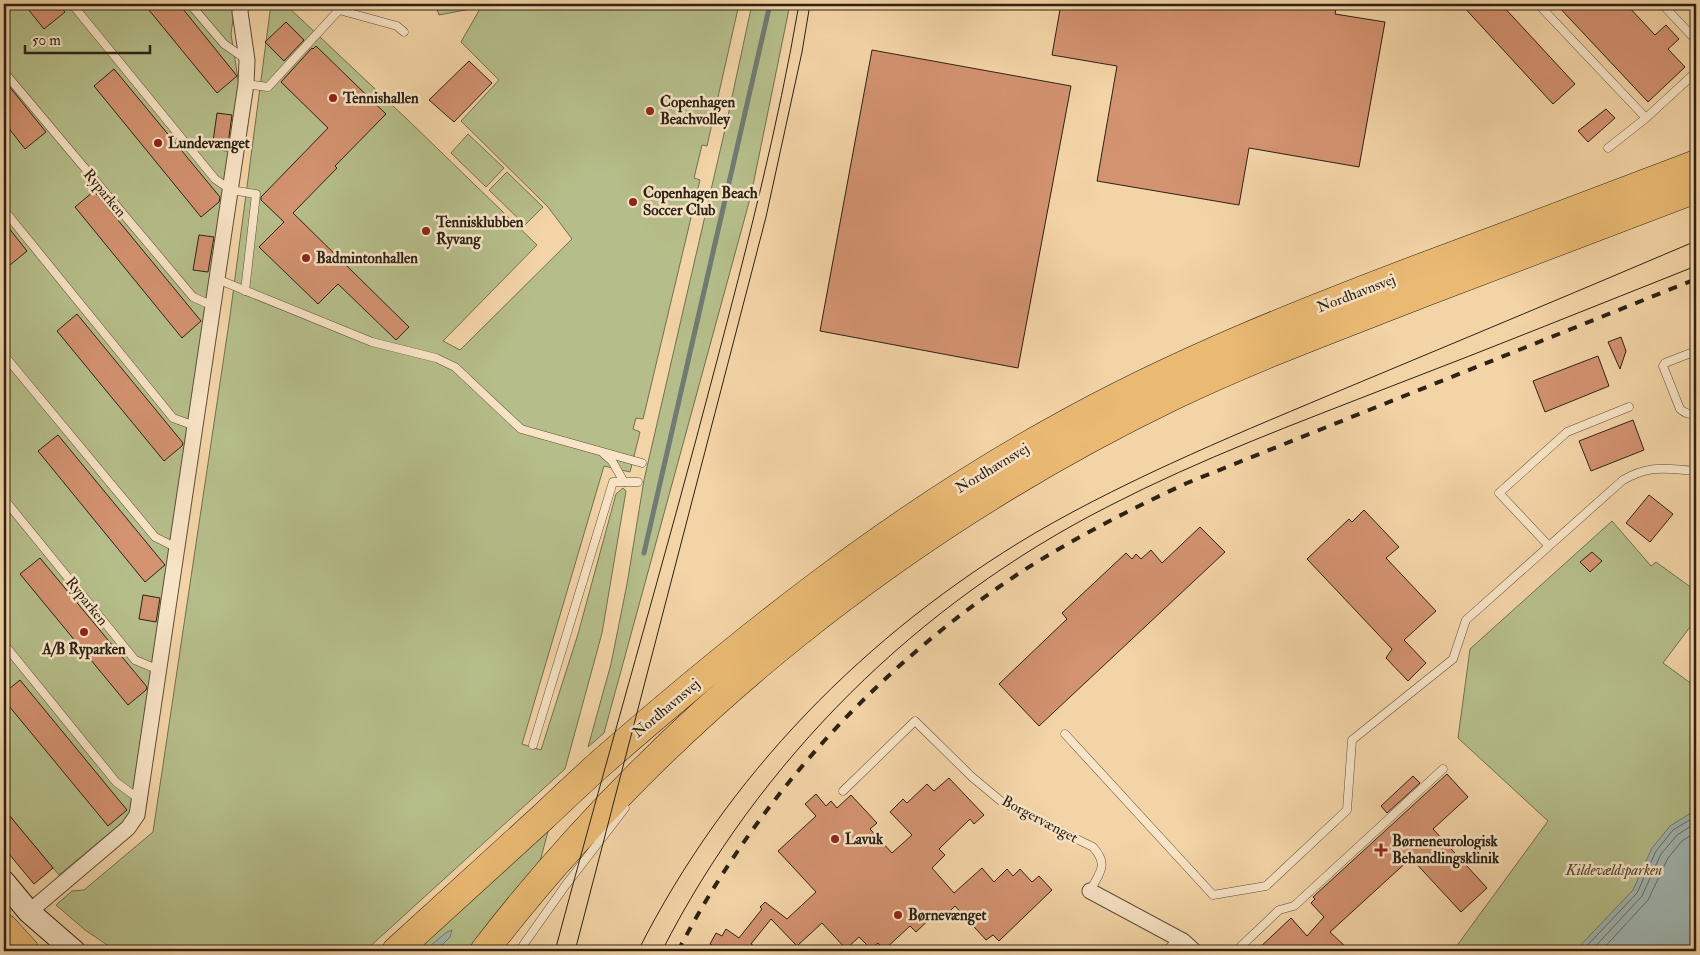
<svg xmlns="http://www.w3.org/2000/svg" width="1700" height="955" font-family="'IM FELL Double Pica',serif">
<rect width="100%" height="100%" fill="#f3d4a6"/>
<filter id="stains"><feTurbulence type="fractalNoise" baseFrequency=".004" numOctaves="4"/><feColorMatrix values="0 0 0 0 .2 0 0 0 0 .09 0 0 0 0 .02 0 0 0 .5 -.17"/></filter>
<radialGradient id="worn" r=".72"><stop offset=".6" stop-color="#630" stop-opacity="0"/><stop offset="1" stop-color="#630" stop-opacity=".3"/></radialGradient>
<g fill="#b5be8a" stroke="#707050">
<path d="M4 4H235L231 34 239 85 129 817 59 875 4 809Z"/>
<path d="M271 4H285L409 121 537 245 443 341 460 350 572 239 548 207 461 121 499 80 461 42 481 7 439 15 435 4H739L707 146 702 145 694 178 700 180 643 419 636 418 633 429 640 432 630 472 604 466 522 744 541 750 578 634 616 494 623 488 626 491 602 633 565 769 365 951H116L85 930 56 905 72 891 84 890 153 832 230 316Z"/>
<path d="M752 4H790L751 195 604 733 588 747 611 664 627 584 644 480 726 125Z"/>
<path d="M468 134 504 168 486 187 451 153Z"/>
<path d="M507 172 543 207 525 225 489 190Z"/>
<path d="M1612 521 1651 566 1656 562 1696 591V619L1663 663 1696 687V951H1453L1548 821 1458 738 1470 649Z"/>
<path d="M550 824 538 869 519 887 467 951H412Z"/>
</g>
<g fill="#9fb6b1" stroke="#717b73">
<path d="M1694 811H1696V951H1575L1633 890 1652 848 1670 826Z"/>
<path d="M452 930 450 937 436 951H424L447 932Z"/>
</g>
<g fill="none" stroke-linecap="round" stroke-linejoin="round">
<g stroke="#666c63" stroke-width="1">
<path d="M1582 951 1637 893 1656 851 1673 830 1696 816"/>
<path d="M1591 951 1642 896 1661 854 1677 835 1696 823"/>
<path d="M1601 951 1648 900 1668 858 1682 841 1696 832"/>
</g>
<path stroke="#717b73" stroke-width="5" d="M644 553 770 4"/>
</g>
<g fill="#d39270" stroke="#2c2215">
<path d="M24 4H58L65 12 44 29Z"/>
<path d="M144 4H179L237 76 217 93Z"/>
<path d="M1061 4H1337L1335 14 1385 22 1359 167 1249 148 1239 205 1097 181 1117 66 1052 55Z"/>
<path d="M1461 4H1501L1575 84 1553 104Z"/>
<path d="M1556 4H1626L1655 35 1666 25 1679 39 1668 49 1685 67 1648 102Z"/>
<path d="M286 22 304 40 284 61 265 42Z"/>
<path d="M316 46 386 114 335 166 337 168 293 213 409 327 396 340 338 284 318 304 259 247 284 222 261 200V197L328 128 281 82 312 48 313 49Z"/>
<path d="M872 50 1071 86 1018 368 820 331Z"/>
<path d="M469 61 492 83 454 122 429 100Z"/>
<path d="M114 69 220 197 219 202 201 217 94 86Z"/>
<path d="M4 80 46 132 25 149 4 122Z"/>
<path d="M1606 109 1615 118 1588 142 1578 131Z"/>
<path d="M217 113 232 115 227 151 212 149Z"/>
<path d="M94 191 201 321 182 338 75 207Z"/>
<path d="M4 222 27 251 4 270Z"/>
<path d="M199 235 214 237 208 272 193 270Z"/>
<path d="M77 314 183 443 182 446 164 461 57 331Z"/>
<path d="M1621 337 1626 351 1620 369 1608 342Z"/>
<path d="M1598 356 1609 386 1545 412 1533 381Z"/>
<path d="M1633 420 1644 450 1591 471 1579 441Z"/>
<path d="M58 435 165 565 145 582 38 451Z"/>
<path d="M1649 495 1673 514 1650 542 1626 523Z"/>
<path d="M1364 510 1399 547 1386 558 1436 611 1404 640 1426 663 1408 681 1386 658 1392 649 1307 559 1349 519 1352 522Z"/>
<path d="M1200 527 1225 552 1039 726 999 684 1067 619 1062 613 1126 553 1132 559 1136 554 1141 559 1151 550 1162 563Z"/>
<path d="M1592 552 1602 561 1590 572 1580 562Z"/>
<path d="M40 558 147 687 146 690 128 705 20 574Z"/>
<path d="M143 595 160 598 156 622 139 619Z"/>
<path d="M20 680 127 810 108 826 4 700V693Z"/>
<path d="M1447 774 1468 797 1433 829 1487 888 1461 912 1411 858 1330 932 1350 951H1256L1291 918 1307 936 1324 917 1311 903 1315 899 1313 897Z"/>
<path d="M1413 776 1420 783 1387 813 1381 806Z"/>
<path d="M949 778 984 815 974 824 970 819 939 849 945 855 932 868 954 893 982 868 994 882 1007 869 1013 876 1020 869 1032 882 1039 876 1052 890 999 941 993 935 986 940 955 906 942 919 936 913 916 932 910 926 884 950 878 943 871 949 859 937 846 949 822 923 797 946 771 919 751 944 762 951H721L710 944 716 933 722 936 726 929 739 938 762 909 760 907 765 902 787 919 816 892 778 851 816 816 805 804 816 794 826 806 831 801 837 808 851 795 877 823 870 829 892 853 912 835 890 812 903 799 907 803 927 784 934 791Z"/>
<path d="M4 809 53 868 34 884 4 848Z"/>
</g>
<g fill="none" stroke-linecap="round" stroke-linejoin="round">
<defs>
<g id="lane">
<path d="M72 4 215 179 231 190 256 194 245 291"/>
<path d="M190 4 224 44 247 60"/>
<path d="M1538 4 1646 118"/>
<path d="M1662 4 1694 38"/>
<path d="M4 72 193 297 213 306"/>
<path d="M246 84 268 87 339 10 397 26 404 32"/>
<path d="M1608 148 1646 118 1696 72"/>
<path d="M4 210 173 418 195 426"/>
<path d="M217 279 372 342 436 358 455 367 521 429 642 463"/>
<path d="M1696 351 1665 363 1663 366 1680 409C1686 414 1690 415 1696 412"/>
<path d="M4 355 155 537 177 548"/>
<path d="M604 454 612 461 624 482"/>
<path d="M4 499 135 660 159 670"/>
<path d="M1548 545 1499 493 1567 432 1629 407"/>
<path d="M4 644 116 782 139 799"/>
<path d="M1065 734 1213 895 1266 886 1347 810 1352 740 1453 659 1466 620 1623 480C1651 464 1665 469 1696 471"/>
<path d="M533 745 613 482H638"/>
<path d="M843 791 915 721 972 777 1002 802 1093 847C1109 865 1100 872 1090 891"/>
<path d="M519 951 565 886 625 808"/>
<path d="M1166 951 1178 939"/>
<path d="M1236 951 1279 910 1294 906 1443 769"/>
</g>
<g id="street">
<path d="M1090 891 1183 941 1194 951"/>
<path d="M29 912 128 828 137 815 246 84 247 60 240 12 241 4"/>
</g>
<path id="secondary" d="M4 882 29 912 74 951"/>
<g id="highway">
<path d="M4 928 25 951"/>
<path d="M396 951C446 906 495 861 544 816 563 798 582 780 601 763 742 640 890 521 1055 430 1176 362 1306 311 1436 262 1523 230 1610 197 1696 164"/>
<path d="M484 951C665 716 906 525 1173 396 1254 357 1339 326 1423 293 1514 259 1605 224 1696 189"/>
</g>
</defs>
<use href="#lane" stroke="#5e4e39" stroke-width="9"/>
<use href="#street" stroke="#5e4e39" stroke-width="17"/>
<use href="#secondary" stroke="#2c2215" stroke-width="24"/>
<use href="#highway" stroke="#2c2215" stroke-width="29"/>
<use href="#lane" stroke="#f7e3c5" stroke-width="8"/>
<use href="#street" stroke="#f7e3c5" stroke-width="15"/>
<use href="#secondary" stroke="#f7e3c5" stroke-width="22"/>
<use href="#highway" stroke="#eaba73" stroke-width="28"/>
<g stroke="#2c2215" stroke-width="1">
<path d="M555 951C607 756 664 563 715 368 747 247 778 127 799 4"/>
<path d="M575 951 766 217 802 52 810 4"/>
<path d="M638 951C726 776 866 633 1035 533 1135 475 1244 431 1351 386 1466 338 1581 290 1696 241"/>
<path d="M662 951C759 760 918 603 1109 506 1200 459 1297 423 1392 386 1494 347 1595 306 1696 266"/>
</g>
<path stroke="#2c2215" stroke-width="4" stroke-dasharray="9 9" stroke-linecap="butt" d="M678 951C757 799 875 669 1018 574 1072 539 1129 510 1187 483L1696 279"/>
</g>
<g fill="#8f2418" stroke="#f7e3c5" stroke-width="2">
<circle cx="333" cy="98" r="5"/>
<circle cx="650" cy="111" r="5"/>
<circle cx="158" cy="143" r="5"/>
<circle cx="633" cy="202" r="5"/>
<circle cx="426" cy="231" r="5"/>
<circle cx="306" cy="258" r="5"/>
<circle cx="84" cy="632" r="5"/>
<circle cx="835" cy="839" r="5"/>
<path d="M1378.5 842.5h5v5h5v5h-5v5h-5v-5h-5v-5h5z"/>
<circle cx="898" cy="915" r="5"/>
</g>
<g text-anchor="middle" stroke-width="5" stroke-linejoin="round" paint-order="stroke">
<g font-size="15" font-weight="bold" fill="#2c2215" stroke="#f7e3c5" text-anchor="start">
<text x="343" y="103">Tennishallen</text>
<text x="660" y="107">Copenhagen<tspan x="660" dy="17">Beachvolley</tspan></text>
<text x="168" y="148">Lundevænget</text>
<text x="643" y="198">Copenhagen Beach<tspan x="643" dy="17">Soccer Club</tspan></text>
<text x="436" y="227">Tennisklubben<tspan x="436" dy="17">Ryvang</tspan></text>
<text x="316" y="263">Badmintonhallen</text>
<text x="84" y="654" text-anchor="middle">A/B Ryparken</text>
<text x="845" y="844">Lavuk</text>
<text x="1392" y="846">Børneneurologisk<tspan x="1392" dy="17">Behandlingsklinik</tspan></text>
<text x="908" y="920">Børnevænget</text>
</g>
<g font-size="15" fill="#2c2215" stroke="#f7e3c5">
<text transform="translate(105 193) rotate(50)" y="5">Ryparken</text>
<text transform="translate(1356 293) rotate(-21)" y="5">Nordhavnsvej</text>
<text transform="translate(992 468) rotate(-31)" y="5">Nordhavnsvej</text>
<text transform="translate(87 601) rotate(51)" y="5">Ryparken</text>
<text transform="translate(666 708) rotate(-40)" y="5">Nordhavnsvej</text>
<text transform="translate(1040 819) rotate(28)" y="5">Borgervænget</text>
</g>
<g font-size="15" font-style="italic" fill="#4e4932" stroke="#f7e3c5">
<text x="1614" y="875">Kildevældsparken</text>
</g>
</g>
<rect width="1700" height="955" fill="none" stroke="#f3d4a6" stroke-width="20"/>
<rect x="5" y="5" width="1690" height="945" fill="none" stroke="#2c2215" stroke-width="2.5"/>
<rect x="10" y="10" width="1680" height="935" fill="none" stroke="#2c2215"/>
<path d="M25 45v8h125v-8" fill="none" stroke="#2c2215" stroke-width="2.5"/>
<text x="32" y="45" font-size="15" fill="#2c2215" stroke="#f7e3c5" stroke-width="4" paint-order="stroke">50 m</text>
<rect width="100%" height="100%" filter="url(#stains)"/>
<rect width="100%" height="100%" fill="url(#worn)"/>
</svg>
